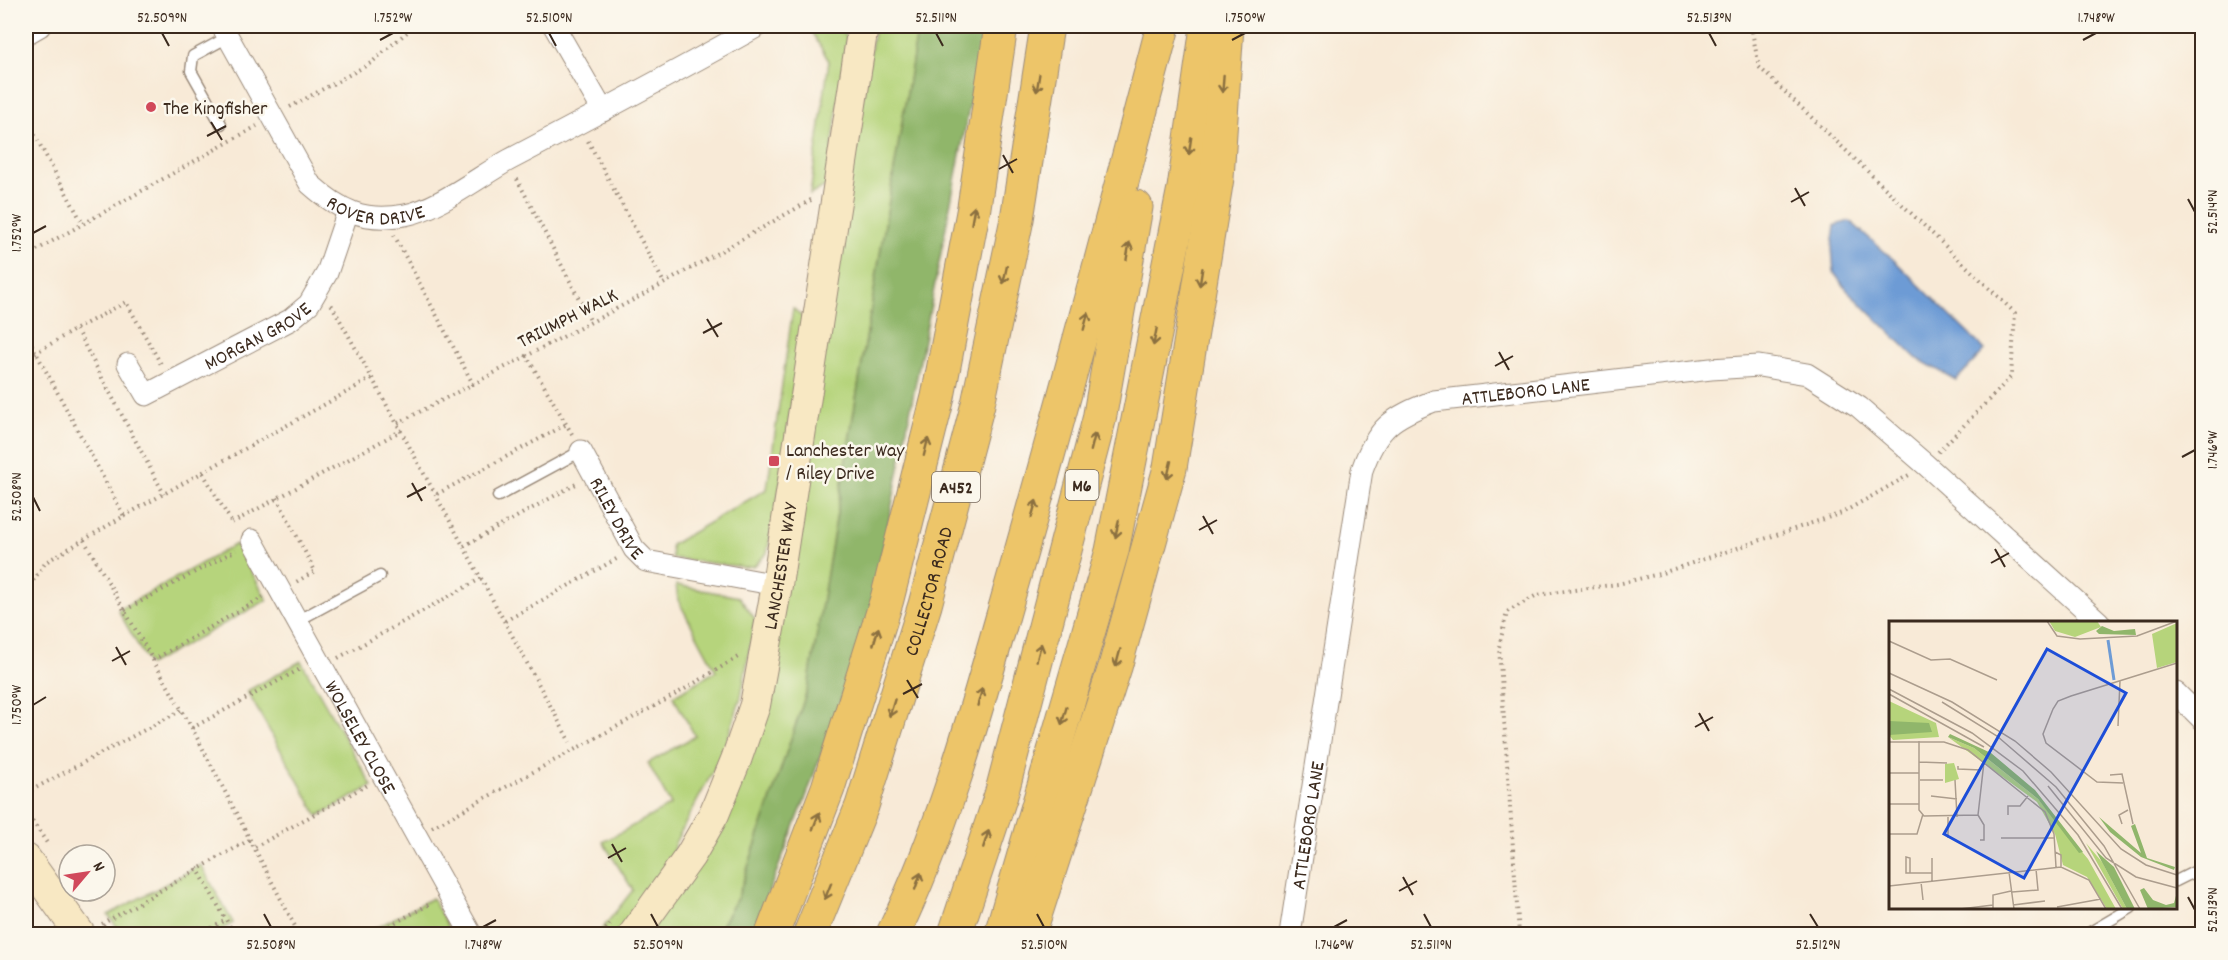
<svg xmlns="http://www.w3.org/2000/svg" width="2228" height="960" font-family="Dekko,sans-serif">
<rect width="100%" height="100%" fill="#fbf7ec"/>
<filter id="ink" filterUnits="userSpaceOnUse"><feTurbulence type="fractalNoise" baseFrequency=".0167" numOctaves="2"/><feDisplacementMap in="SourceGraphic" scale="12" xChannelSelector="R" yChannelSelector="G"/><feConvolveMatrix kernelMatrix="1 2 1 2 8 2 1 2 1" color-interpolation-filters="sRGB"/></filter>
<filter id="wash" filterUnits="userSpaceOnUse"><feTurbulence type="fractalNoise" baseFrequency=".008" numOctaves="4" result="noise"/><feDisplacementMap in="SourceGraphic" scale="24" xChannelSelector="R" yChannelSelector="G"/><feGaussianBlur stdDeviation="1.35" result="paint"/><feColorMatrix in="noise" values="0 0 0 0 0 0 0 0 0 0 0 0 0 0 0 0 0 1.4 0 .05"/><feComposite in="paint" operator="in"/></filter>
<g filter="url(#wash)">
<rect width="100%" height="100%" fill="#f8ead7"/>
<g fill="#b6d47b" stroke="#787f4c" stroke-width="1.5">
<path d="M808 26H834L847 37 827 185 810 195 829 61Z"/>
<path d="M875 26H918L808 688 738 897 716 934H647L747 758Z"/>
<path d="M793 308 803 318 780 488 767 553 754 566 744 567 672 558 671 545 767 489Z"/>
<path d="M236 544 267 600 149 665 118 610Z"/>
<path d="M676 585 739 597 755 619 741 697 724 750 675 843 669 866 617 934H598L633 890 603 842 671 805 648 763 695 736 673 696 716 671 678 600Z"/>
<path d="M301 661 372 786 318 816 247 691Z"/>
<path d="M201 865 233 923 214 934H122L108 915Z"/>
<path d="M432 898 452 934H365Z"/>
</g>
<path fill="#90b66b" stroke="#667044" stroke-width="1.5" d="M918 26H985L871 613 806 797 752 934H716L738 897 808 688Z"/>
<path fill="#6d9bd5" stroke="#54627a" stroke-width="1.5" d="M1850 221 1894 260 1985 350 1956 380 1916 358 1847 290 1834 273 1832 248 1835 225Z"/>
</g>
<g filter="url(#ink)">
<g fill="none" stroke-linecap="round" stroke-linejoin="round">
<defs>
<g id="lane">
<path d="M221 124 191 71 193 56 228 37"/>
<path d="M498 496 581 451"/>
<path d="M297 621 380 576"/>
<path d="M2176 881 2202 868"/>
<path d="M2087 934 2131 908"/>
</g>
<g id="street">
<path id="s1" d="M222 26 310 184C339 210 364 223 405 215 438 209 478 177 509 160 593 116 676 72 758 26"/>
<path d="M554 26 603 111"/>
<path d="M26 34 40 26"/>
<path id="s2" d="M128 364 146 395 290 320 309 304 327 273 348 211"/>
<path id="s3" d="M581 451 634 549 646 561 777 585"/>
<path id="s4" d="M252 540 471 934"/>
<path d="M2176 693 2202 719"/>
<path id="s5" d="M1290 934 1362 470C1377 427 1392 417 1434 401L1711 369 1759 366 1807 374 1859 407 1926 465 2099 622"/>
</g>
<g id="secondary">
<path d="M26 859 80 934"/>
<path id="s6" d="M634 934 690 856 714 814 736 760 755 705 777 585 863 26"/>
</g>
<g id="highway">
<path d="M772 934 828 788 887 599 938 397 974 207 1001 26"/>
<path id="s7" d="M810 934 862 806 925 605 978 404 1017 219 1047 26"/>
<path d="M893 934C948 820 980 695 1015 573 1067 391 1115 209 1163 26"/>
<path d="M955 934 1001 795 1099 420 1136 207"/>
<path d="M1001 934 1112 551 1184 188 1207 27"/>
<path d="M1029 934 1115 667 1170 468 1217 178 1227 26"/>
</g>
</defs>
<use href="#lane" stroke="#9a8a7a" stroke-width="13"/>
<use href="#street" stroke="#9a8a7a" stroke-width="23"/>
<use href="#secondary" stroke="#9a8a7a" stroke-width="32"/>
<use href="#highway" stroke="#9a8a7a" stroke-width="35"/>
<g stroke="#9a8a7a" stroke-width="4" stroke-dasharray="1.5 4.5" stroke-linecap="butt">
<path d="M1751 26 1759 67 2015 313 2011 377 1938 452"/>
<path d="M290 107 371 63 414 26"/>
<path d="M26 119 83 224"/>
<path d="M588 141 664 283"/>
<path d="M517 179 591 322"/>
<path d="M394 235 473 384 656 288 811 200"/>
<path d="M26 256 257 126"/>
<path d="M76 329 126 302 162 366"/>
<path d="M26 334 124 516 46 562 30 585 26 588"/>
<path d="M35 353 76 329 164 494"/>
<path d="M526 355 572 434"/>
<path d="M372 378 570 742"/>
<path d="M398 423 473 384"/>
<path d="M203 473 233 525"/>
<path d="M437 494 567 424"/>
<path d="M277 498 315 571 296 582"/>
<path d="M124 516 372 378 331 304"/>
<path d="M232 523 402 430"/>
<path d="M84 540 192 728 299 934"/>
<path d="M464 546 576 484"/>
<path d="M125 610 236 550"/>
<path d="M505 621 618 558"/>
<path d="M338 658 482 578"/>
<path d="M153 660 263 597"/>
<path d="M192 728 302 668"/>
<path d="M26 793 182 710"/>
<path d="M26 811 47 843"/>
<path d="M432 827 673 696 738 657 739 654"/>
<path d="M255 847 367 785"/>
<path d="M197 868 234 934"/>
<path d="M102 924 251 839"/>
<path d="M103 926 111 934"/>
<path d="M201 934 226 920"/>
<path d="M374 934 432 903"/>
<path d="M602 934 610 924"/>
<path d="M1519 934 1499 647 1507 612 1537 595 1618 584 1659 574 1842 513 1909 475"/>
</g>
<use href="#lane" stroke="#fff" stroke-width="10"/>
<use href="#street" stroke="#fff" stroke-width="21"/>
<use href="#secondary" stroke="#f8e8c3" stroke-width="30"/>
<use href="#highway" stroke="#edc569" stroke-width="33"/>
</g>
<defs><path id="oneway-shaft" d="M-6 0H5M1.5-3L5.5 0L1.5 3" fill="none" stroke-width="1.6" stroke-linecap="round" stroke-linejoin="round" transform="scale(1.5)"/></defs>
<g stroke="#8b7040">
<use href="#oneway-shaft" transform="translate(1038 83) rotate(99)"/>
<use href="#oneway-shaft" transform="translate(1223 84) rotate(94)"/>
<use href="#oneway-shaft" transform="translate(1190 146) rotate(98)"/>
<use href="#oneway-shaft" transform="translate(973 215) rotate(-80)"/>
<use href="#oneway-shaft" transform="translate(1128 251) rotate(-80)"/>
<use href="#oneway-shaft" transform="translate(1005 275) rotate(102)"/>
<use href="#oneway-shaft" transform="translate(1201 277) rotate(99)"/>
<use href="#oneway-shaft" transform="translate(1086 321) rotate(-75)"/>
<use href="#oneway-shaft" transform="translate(1155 337) rotate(101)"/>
<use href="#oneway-shaft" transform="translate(1093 442) rotate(-76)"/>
<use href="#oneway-shaft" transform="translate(926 447) rotate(-76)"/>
<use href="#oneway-shaft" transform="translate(1169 470) rotate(103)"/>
<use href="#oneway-shaft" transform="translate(1034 509) rotate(-74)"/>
<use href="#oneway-shaft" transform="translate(1117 529) rotate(101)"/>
<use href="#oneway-shaft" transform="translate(876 636) rotate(-73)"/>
<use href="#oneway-shaft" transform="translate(1039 652) rotate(-75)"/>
<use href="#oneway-shaft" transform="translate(1118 658) rotate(105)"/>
<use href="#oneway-shaft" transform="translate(980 697) rotate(-74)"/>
<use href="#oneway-shaft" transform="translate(892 708) rotate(107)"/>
<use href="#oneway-shaft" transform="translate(1064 716) rotate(106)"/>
<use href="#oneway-shaft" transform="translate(816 821) rotate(-69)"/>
<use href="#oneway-shaft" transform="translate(986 839) rotate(-72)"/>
<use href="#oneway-shaft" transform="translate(918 881) rotate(-71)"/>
<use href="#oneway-shaft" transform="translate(828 891) rotate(112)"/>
</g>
</g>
<path fill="none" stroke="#3b2a1e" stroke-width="2" d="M162 33 169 46M549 33 556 46M936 33 943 46M1709 33 1716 46M380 40 393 33M1232 40 1245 33M2083 40 2096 33M211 122 222 140M207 136 226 126M1003 155 1013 173M999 169 1017 159M1795 188 1805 206M2188 199 2195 212M1791 202 1809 192M33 233 46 226M707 319 718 337M703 333 722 323M1499 352 1509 370M1495 366 1513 356M2182 457 2195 450M412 483 422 501M33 497 40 511M407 497 426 487M1203 516 1213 534M1199 530 1217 520M1995 549 2005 567M1991 563 2009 553M116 647 126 665M112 661 130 651M907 680 918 698M903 694 922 684M33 705 46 697M1699 713 1709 731M1695 727 1713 717M612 844 622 862M608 858 626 848M1403 877 1413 895M1399 891 1417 881M2188 897 2195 910M264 914 271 927M651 914 658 927M1037 914 1044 927M1424 914 1431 927M1810 914 1818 927M483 927 496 920M1334 927 1347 920"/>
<g fill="#d1495b" stroke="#fbf7ec" stroke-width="2">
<circle cx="151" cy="107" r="6"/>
<rect x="768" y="455" width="12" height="12" rx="3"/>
</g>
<g text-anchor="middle" stroke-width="5" stroke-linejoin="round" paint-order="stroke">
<g fill="#fbf7ec" stroke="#75685c" stroke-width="1.5">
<rect x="1065.5" y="470" width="33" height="30" rx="4.5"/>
<rect x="932" y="472" width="48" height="30" rx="4.5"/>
</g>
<g font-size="18" font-weight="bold" fill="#3b2a1e">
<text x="1082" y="491">M6</text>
<text x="956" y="493">A452</text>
</g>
<g font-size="20" fill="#3b2a1e" stroke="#fbf7ec" text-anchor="start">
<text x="163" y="114">The Kingfisher</text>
<text x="786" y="456">Lanchester Way<tspan x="786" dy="23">/ Riley Drive</tspan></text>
</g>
<g font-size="20" fill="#3b2a1e" stroke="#fbf7ec">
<text dy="7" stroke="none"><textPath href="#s1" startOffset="255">ROVER DRIVE</textPath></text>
<text transform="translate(567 317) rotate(-27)" y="7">TRIUMPH WALK</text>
<text dy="7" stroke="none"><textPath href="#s2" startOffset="162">MORGAN GROVE</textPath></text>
<text dy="7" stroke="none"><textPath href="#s5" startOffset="666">ATTLEBORO LANE</textPath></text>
<text dy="7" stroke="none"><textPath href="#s3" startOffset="76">RILEY DRIVE</textPath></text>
<text dy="7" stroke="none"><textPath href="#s6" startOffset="402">LANCHESTER WAY</textPath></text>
<text dy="7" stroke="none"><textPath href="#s7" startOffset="363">COLLECTOR ROAD</textPath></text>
<text dy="7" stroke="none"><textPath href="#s4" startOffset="225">WOLSELEY CLOSE</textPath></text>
<text dy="7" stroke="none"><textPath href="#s5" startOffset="110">ATTLEBORO LANE</textPath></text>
</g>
</g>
<g transform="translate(1889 621)">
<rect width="288" height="288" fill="#f8ead7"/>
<path d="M160 0H208L212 6 186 16 166 10ZM288 2V41L268 47 263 13ZM0 80 47 102 50 116 4 119 0 114ZM59 116 85 127 149 178 199 238 227 288H218L198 256 174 244 166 213 148 181ZM65 142 70 158 56 162V143ZM197 222 213 241 238 288H234Z" fill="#b6d47b"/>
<path d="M213 5 225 10 246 8 247 14 210 13 207 10ZM0 100 40 102 43 111 0 114ZM61 113 102 132 146 169 194 231 190 232 149 178 85 127 59 116ZM210 196 252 232 242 205 246 203 258 237 286 246 285 249 252 236 221 211ZM207 230 225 246 246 288H238ZM255 267 264 279 277 284 285 282 288 271V286L259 288 251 269Z" fill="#90b66b"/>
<path fill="none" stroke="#6d9bd5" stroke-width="3" d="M219 19 225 59"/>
<path fill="none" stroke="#ac9d8d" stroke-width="1.5" d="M158 0 168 15 191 18 248 15 288 0M0 20 42 39 61 38 108 59M0 52 63 81 126 120 162 151 232 228 257 244 288 254M0 68 83 112 134 150 189 214 233 288M0 73 95 126M53 81 108 115 167 166 215 225 251 288M229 105 231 60M30 120V189L35 195 89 194 95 141M0 121H55L79 129 156 191 165 213 167 246M30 141 58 142M69 145V148L92 149M0 152H30M221 154 233 153 244 203M31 159H54M66 159 68 196M234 162 208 161 157 122 154 113 164 88 169 80 182 75 288 42M159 165 217 237 247 256 288 267M42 175 68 178M0 183H30M89 194 95 204V219H91M119 194V185H131L139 175M59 196V217M233 203 230 194 239 189M0 213H28L34 193M112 217H165M166 231 172 234V246M120 251 125 288M21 252V237L17 236V252H43M43 260V237M32 261 34 279M0 265 172 246 200 259 217 288M123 271 149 269 147 248M124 284 156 280M168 286 212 278M71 288 104 284M104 288V274L122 270"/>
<path fill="#1d4ed8" fill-opacity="0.15" stroke="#1d4ed8" stroke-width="3" d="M158 28 237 72 135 257 55 213Z"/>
<rect width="288" height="288" fill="none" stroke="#3b2a1e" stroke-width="3"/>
</g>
<rect width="2228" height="960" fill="none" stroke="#fbf7ec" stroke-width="66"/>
<g transform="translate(87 873) rotate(61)"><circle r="28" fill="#fbf7ec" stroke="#aea59a" stroke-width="1.5"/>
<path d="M0-4.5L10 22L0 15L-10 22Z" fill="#d1495b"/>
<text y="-9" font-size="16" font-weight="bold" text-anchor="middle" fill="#3b2a1e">N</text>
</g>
<rect x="33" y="33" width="2162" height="894" fill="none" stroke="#3b2a1e" stroke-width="2"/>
<g font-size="15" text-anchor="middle" fill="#3b2a1e">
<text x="162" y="22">52.509°N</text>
<text x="393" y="22">1.752°W</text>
<text x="549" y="22">52.510°N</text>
<text x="936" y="22">52.511°N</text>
<text x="1245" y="22">1.750°W</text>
<text x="1709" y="22">52.513°N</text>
<text x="2096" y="22">1.748°W</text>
<text transform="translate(2212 212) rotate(-90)" y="5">52.514°N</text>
<text transform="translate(16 233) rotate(-90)" y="5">1.752°W</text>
<text transform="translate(2212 450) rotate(-90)" y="5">1.746°W</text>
<text transform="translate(16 497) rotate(-90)" y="5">52.508°N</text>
<text transform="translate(16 705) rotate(-90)" y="5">1.750°W</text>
<text transform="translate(2212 910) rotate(-90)" y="5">52.513°N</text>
<text x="271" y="949">52.508°N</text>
<text x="483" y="949">1.748°W</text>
<text x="658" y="949">52.509°N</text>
<text x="1044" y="949">52.510°N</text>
<text x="1334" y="949">1.746°W</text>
<text x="1431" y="949">52.511°N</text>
<text x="1818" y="949">52.512°N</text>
</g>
</svg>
